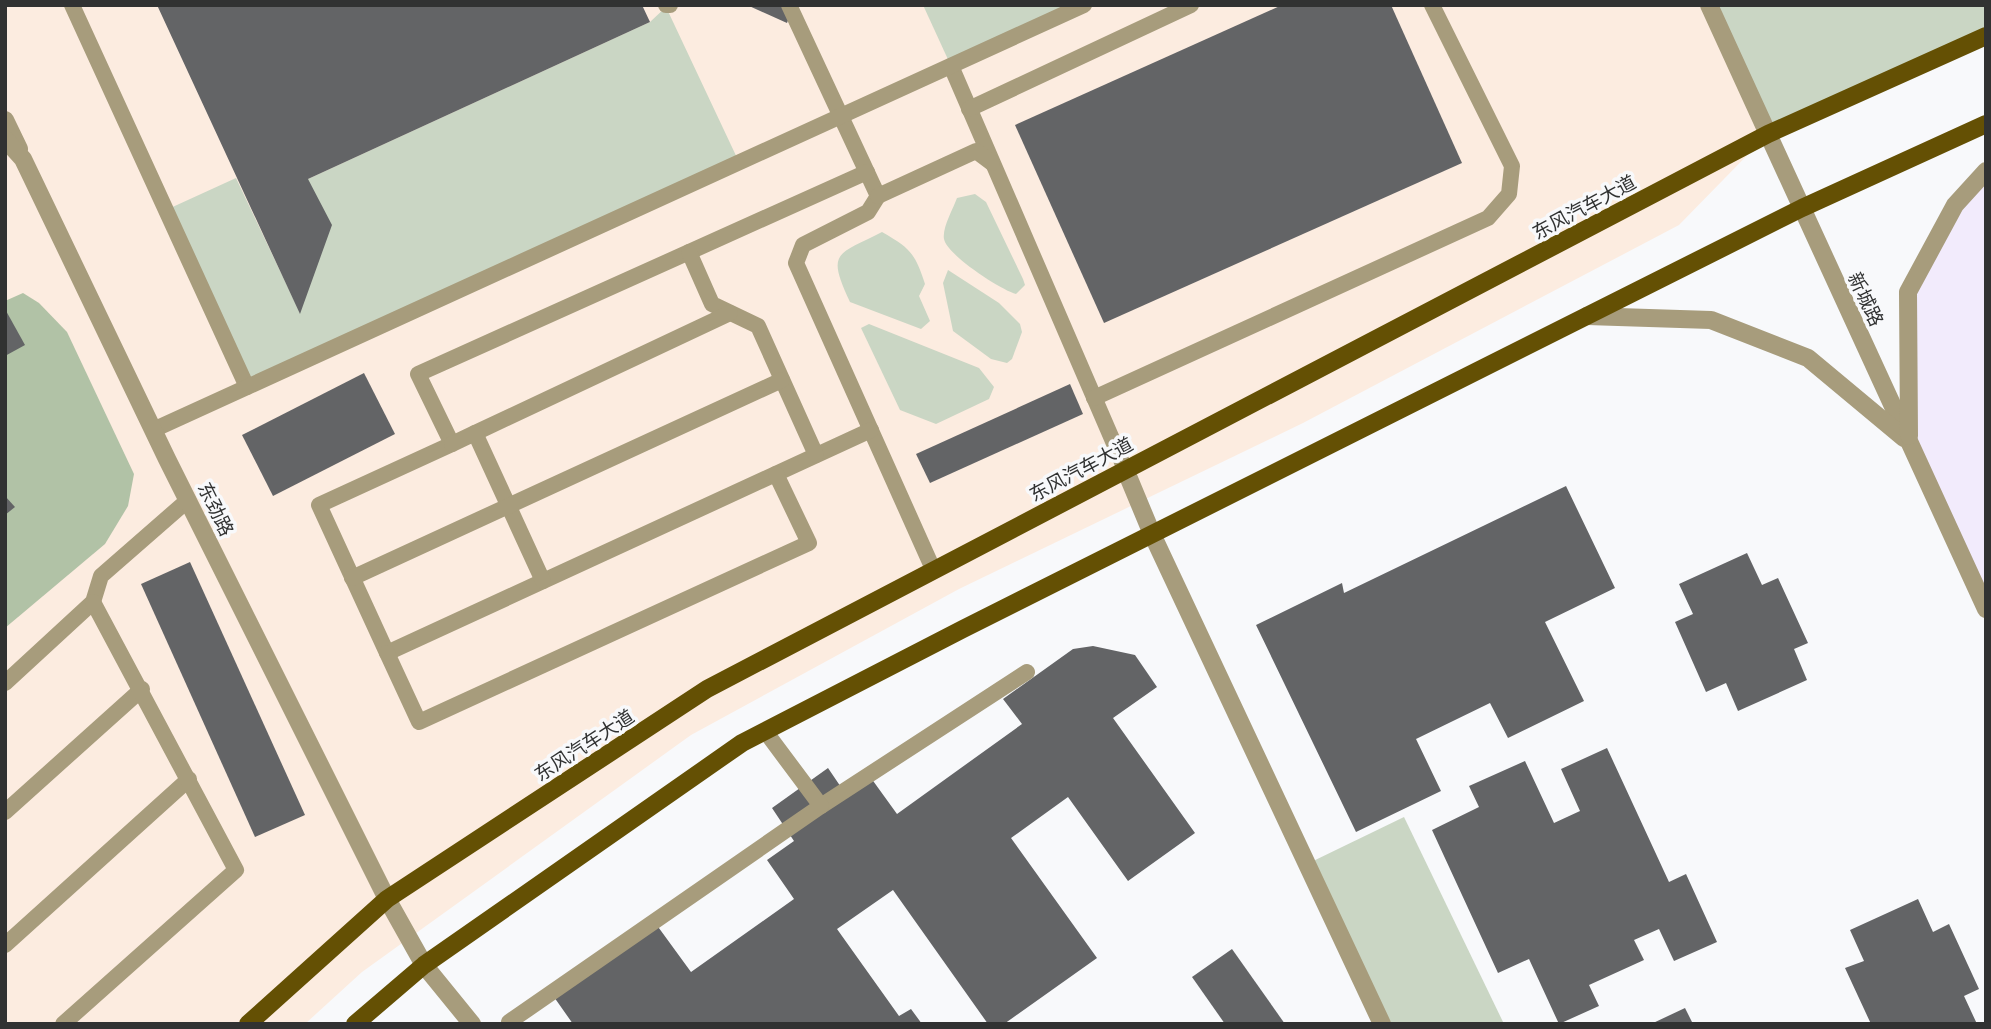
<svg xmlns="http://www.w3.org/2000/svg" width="1991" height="1029" font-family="'Source Sans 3','Noto Sans SC',sans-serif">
<rect width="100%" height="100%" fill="#f8f9fb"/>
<path fill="#fcece0" d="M5 5H1986L1768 134 1679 225 1303 423 959 589 691 735 362 972 305 1024H5Z"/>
<path fill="#f2ebfc" d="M1986 171V609L1909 443 1908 292Z"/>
<g fill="#cad6c4">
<path d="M923 5H1084L951 66Z"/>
<path d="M1710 5H1986V36L1768 134Z"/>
<path d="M666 7 739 162 247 387 166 210 236 178 300 313 308 179 650 22Z"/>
<path d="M975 194 986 202 1023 279 1025 285 1016 294C1001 290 947 255 944 239 942 228 953 209 957 198Z"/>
<path d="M882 232C910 248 915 253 925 284L919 296 930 321 921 329 850 302C826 251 837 255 882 232Z"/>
<path d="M948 270 999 303 1020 324 1022 332 1012 359 1007 363 991 359 953 331 943 283Z"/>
<path d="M869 324 979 368 994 387 989 399 936 424 900 410 861 328Z"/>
<path d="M1404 817 1504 1024H1382L1307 864Z"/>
</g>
<path fill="#b1c2a6" d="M23 293 39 303 67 332 134 474 128 506 105 544 5 628V301Z"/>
<g fill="#636466">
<path d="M157 5H642L650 22 308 179 332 225 300 314Z"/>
<path d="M747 5H794L787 23Z"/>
<path d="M1282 5H1391L1462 163 1104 323 1015 125Z"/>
<path d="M5 309 25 345 5 356Z"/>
<path d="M364 373 395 434 273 496 242 435Z"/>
<path d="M1070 384 1083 414 930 483 916 454Z"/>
<path d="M1566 486 1615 588 1545 622 1584 701 1508 738 1490 703 1416 739 1441 791 1356 832 1256 625 1342 583 1344 593Z"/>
<path d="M5 496 15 507 5 515Z"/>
<path d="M1747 553 1762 585 1778 578 1808 643 1794 649 1807 680 1738 711 1726 683 1706 692 1675 622 1693 614 1679 584Z"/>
<path d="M190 562 305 815 255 837 141 584Z"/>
<path d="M1093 646 1135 655 1157 687 1113 718 1195 833 1128 881 1068 797 1011 838 1097 958 1004 1024H988L893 890 837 929 899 1016 911 1009 922 1024H573L554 997 656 924 691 972 794 899 767 860 794 841 772 808 828 768 847 796 871 778 897 814 1022 724 1003 699 1073 649Z"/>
<path d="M1607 748 1669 882 1686 874 1717 942 1674 961 1659 929 1634 940 1644 960 1589 985 1599 1006 1559 1024 1529 959 1498 973 1432 830 1479 807 1469 786 1525 761 1554 823 1580 811 1561 769Z"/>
<path d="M1918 899 1933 932 1949 924 1979 989 1964 996 1977 1024H1871L1845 968 1864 961 1850 930Z"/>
<path d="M1232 949 1285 1024H1225L1192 977Z"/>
<path d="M1685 1008 1693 1024H1651Z"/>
</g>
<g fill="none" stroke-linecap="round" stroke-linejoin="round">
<g stroke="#a79c7c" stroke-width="16">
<path d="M72 5 247 387"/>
<path d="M666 5H670"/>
<path d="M789 5 878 196 868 212 803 245 796 263 933 569"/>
<path d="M951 66 1125 469"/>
<path d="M969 109 1191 5"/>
<path d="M867 172 418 374 452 444 319 505 387 653 871 430"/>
<path d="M878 196 976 151 992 163"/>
<path d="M689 252 712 304 758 326 816 455"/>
<path d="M1094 398 1488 218 1509 194 1512 166 1432 5"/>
<path d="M153 430 1084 5"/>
<path d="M475 433 730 313"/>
<path d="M452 444 475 433 543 581"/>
<path d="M352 578 782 380"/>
<path d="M387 653 419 722 809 543 776 474"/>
<path d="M5 683 93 602 101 576 188 500"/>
<path d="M821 806 1027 672"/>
<path d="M5 812 142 689"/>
<path d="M5 945 189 779"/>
<path d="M509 1022 821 806 765 731"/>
<path d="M63 1024 236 870 93 602"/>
</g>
<g stroke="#a79c7c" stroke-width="18">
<path d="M1709 5 1768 134"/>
<path d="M1125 469 1152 534 1382 1024"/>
<path d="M387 899 424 965 472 1024"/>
</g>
<g stroke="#a79c7c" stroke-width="18">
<path d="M5 120 19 149"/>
<path d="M1768 134 1986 609"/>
<path d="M5 139 23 159 167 459 387 899"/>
<path d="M1587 316 1711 320 1808 358 1904 438"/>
<path d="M1909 436 1908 292 1955 205 1986 171"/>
</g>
<g stroke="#645004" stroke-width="18">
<path d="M248 1024 387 899 707 689 1768 134 1986 36"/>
<path d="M355 1024 424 965 742 743 963 629 1802 208 1986 124"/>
</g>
</g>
<g text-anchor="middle" stroke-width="7" stroke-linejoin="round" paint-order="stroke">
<g font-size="19" fill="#313232" stroke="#f8f9fb">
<text transform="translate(1584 207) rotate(-28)" y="7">东风汽车大道</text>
<text transform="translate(1866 299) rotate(65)" y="7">新城路</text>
<text transform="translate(1081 469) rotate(-28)" y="7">东风汽车大道</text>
<text transform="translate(216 509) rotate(64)" y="7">东劲路</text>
<text transform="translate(584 745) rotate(-33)" y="7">东风汽车大道</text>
</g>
</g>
<rect width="1991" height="1029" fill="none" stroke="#313232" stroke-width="14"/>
</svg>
